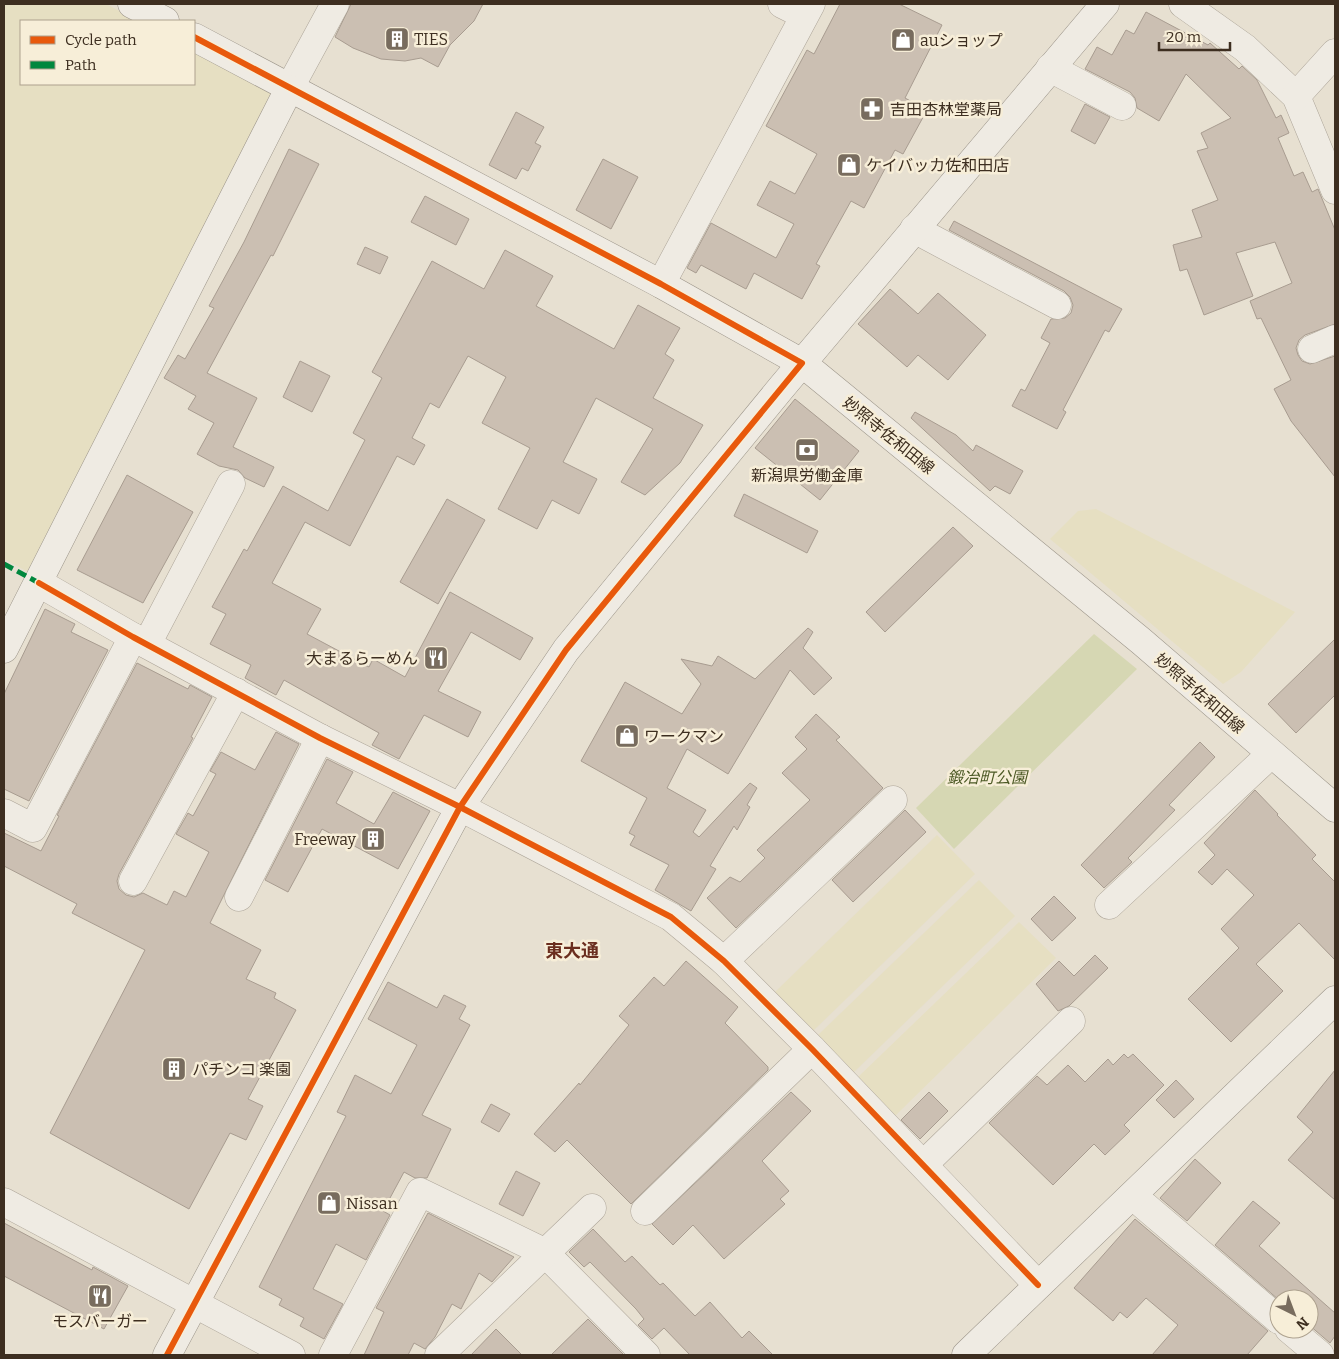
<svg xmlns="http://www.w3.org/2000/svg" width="1339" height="1359" font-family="Bitter,'Noto Sans JP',serif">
<rect width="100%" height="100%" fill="#e7e0d1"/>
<g fill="#e6dfc2">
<path d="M4 4H106L139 21H21V84H194V50L271 90 276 102 30 573 4 559Z"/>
<path d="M1096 509 1295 612 1241 672 1223 684 1050 539 1078 511Z"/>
<path d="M937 835 975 874 813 1031 774 993Z"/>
<path d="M979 880 1015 916 853 1073 817 1036Z"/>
<path d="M1019 922 1056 958 894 1117 857 1078Z"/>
</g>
<path fill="#d6d7b3" d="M1094 634 1137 669 954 849 916 808Z"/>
<g fill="#cbbfb2" stroke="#a89c90">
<path d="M351 4H483L474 21 450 45 438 67 421 58 405 61 381 59 353 48 335 37Z"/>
<path d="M840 4H899L942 25 905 98 927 110 903 154 895 150 864 208 851 201 816 264 820 266 802 299 754 273 746 289 701 265 696 273 687 268 711 223 776 258 794 224 757 205 770 181 795 194 817 154 766 126 807 50 814 54Z"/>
<path d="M1146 12 1208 45 1210 43 1239 69 1242 66 1257 80 1276 118 1281 115 1289 133 1278 138 1294 176 1303 172 1312 192 1318 189 1335 230V324L1305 335 1299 340 1296 348 1298 355 1302 361 1310 364 1335 356V477L1291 421 1274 389 1291 380 1261 318 1257 319 1250 301 1292 283 1275 242 1236 253 1253 296 1204 315 1187 269 1180 271 1173 245 1202 237 1192 210 1218 200 1197 151 1208 148 1201 133 1231 118 1186 74 1159 121 1137 108 1135 98 1130 92 1085 69 1097 47 1112 55 1126 30 1134 34Z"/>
<path d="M1085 104 1110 117 1095 144 1071 131Z"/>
<path d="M516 112 544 127 535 143 541 146 528 171 522 168 516 179 489 165Z"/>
<path d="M289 149 319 164 273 256 271 255 207 373 257 398 233 447 274 467 264 487 245 478 238 470 219 466 197 454 214 423 188 409 196 396 164 378 178 355 185 359 214 308 209 306 244 242Z"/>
<path d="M603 159 638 177 611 229 576 210Z"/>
<path d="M425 196 469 219 456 245 411 222Z"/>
<path d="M954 221 1122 309 1109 332 1105 330 1063 410 1066 412 1057 429 1012 406 1021 389 1025 391 1050 343 1041 338 1051 319 1065 318 1071 313 1073 305 1070 297 1064 291 949 230Z"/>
<path d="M365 247 388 257 380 274 357 264Z"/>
<path d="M505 250 553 276 536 306 614 349 638 305 680 328 665 354 674 360 653 398 703 425 680 463 645 495 621 482 653 429 596 398 563 462 597 479 579 514 552 500 537 529 498 509 530 448 482 423 506 377 468 356 439 408 430 403 412 438 425 445 414 465 397 456 350 546 305 522 272 583 321 609 307 634 369 667 373 659 405 677 450 592 533 638 520 660 471 632 438 691 481 712 468 737 424 715 399 759 372 745 379 733 284 680 276 695 245 678 251 665 210 644 226 614 212 607 244 549 247 551 283 486 328 511 365 440 353 433 382 378 372 372 432 261 484 289Z"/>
<path d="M890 289 918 314 938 293 986 335 948 380 918 355 907 367 858 324Z"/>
<path d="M300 361 330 376 312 412 283 397Z"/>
<path d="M795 399 859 451 820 500 755 448Z"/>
<path d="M915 412 956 435 973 451 976 445 1023 471 1010 494 995 486 990 491 911 418Z"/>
<path d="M127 475 193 512 143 603 77 570Z"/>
<path d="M744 494 818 531 807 553 734 516Z"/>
<path d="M447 499 485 520 438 604 400 582Z"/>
<path d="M953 527 973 546 885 632 866 612Z"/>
<path d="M45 609 75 624 71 632 108 650 29 801 4 789V694Z"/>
<path d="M808 628 813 632 803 648 832 678 814 695 790 670 728 774 687 749 667 788 706 810 693 832 699 837 750 783 757 788 747 805 750 807 737 830 734 826 710 866 716 869 691 911 655 890 669 865 630 845 635 836 629 833 647 798 581 761 625 682 682 714 701 684 681 659 712 666 718 656 755 679Z"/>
<path d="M1335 639V695L1296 733 1268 704Z"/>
<path d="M137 663 188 689 190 685 212 697 191 737 193 738 119 874 117 881 119 889 126 895 134 897 143 893 167 905 174 891 186 897 209 852 176 834 188 813 193 816 216 774 210 771 221 752 255 770 276 732 299 744 210 923 261 950 246 979 276 993 274 998 296 1010 248 1099 263 1106 246 1140 230 1133 189 1209 50 1133 145 950 72 913 77 904 4 866V833L41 851 59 816 57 815Z"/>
<path d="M816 714 840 737 836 740 883 788 736 928 707 898 730 877 740 882 765 858 757 850 810 800 782 773 807 749 795 737Z"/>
<path d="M1200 742 1215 757 1169 805 1175 810 1128 858 1132 862 1104 888 1081 865Z"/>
<path d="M327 759 353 772 336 803 374 824 393 792 430 811 398 869 322 829 288 892 265 880Z"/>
<path d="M1255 790 1278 814 1277 815 1316 855 1312 859 1335 882V960L1299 923 1256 964 1283 991 1231 1042 1188 999 1239 948 1221 929 1254 895 1227 869 1212 885 1198 872 1215 855 1204 843Z"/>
<path d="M905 810 926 832 853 902 832 880Z"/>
<path d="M1054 896 1076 918 1052 941 1031 919Z"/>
<path d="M1095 955 1108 968 1069 1006 1058 1011 1036 984 1059 961 1074 976Z"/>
<path d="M686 961 738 1007 725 1023 768 1067V1070L631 1204 567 1140 555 1152 534 1134 579 1083 580 1085 629 1025 619 1016 654 977 664 986Z"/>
<path d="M388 982 437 1008 444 995 466 1006 459 1019 470 1025 422 1115 451 1129 427 1178H415L404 1172 383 1211 390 1215 366 1260 336 1244 313 1289 343 1304 324 1339 300 1326 304 1318 279 1305 282 1299 259 1287 346 1116 337 1112 355 1075 391 1094 417 1045 368 1019Z"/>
<path d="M1124 1054 1128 1058 1133 1054 1164 1085 1124 1125 1130 1131 1105 1155 1094 1144 1053 1185 989 1123 1037 1076 1047 1085 1068 1065 1085 1082 1108 1059 1113 1065Z"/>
<path d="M1335 1070V1200L1288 1160 1313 1132 1297 1117Z"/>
<path d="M1176 1080 1194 1099 1174 1118 1156 1100Z"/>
<path d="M791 1092 811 1111 762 1161 789 1191 780 1199 785 1204 724 1259 693 1225 673 1245 652 1224Z"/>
<path d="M929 1092 948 1111 920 1139 901 1120Z"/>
<path d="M491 1104 510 1114 499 1132 481 1122Z"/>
<path d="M1195 1159 1221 1183 1187 1221 1160 1198Z"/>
<path d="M516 1171 540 1183 523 1216 499 1204Z"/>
<path d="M1253 1201 1280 1223 1259 1246 1335 1313V1336L1330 1343 1309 1325V1299L1279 1300 1215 1245Z"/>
<path d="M428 1213 514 1257 492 1282 479 1273 461 1309 452 1304 435 1337 425 1349 414 1343 408 1355H364L384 1312 376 1308Z"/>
<path d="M1135 1219 1268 1331 1247 1355H1152L1178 1325 1146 1298 1127 1318 1120 1312 1113 1321 1074 1288Z"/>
<path d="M4 1223 92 1270 93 1267 128 1286 104 1329 4 1276Z"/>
<path d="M593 1229 625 1262 632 1256 660 1285 663 1283 695 1316 710 1302 742 1338 749 1331 773 1355H690L664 1328 652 1339 638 1325 644 1319 636 1309 590 1262 584 1267 569 1252Z"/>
<path d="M588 1319 624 1355H551Z"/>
<path d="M496 1329 522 1355H471Z"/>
</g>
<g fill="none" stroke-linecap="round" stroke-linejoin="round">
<defs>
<g id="street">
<path d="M782 4 804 15"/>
<path d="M1183 4 1245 48 1296 96 1335 190"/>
<path d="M1050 68 1122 106"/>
<path d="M289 89 335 4"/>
<path d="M1296 96 1335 53"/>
<path d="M914 229 1057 305"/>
<path d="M661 284 811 4"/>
<path d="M1312 349 1335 339"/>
<path d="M39 583 133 637 320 738 460 807 671 917 724 961 812 1049 1038 1285"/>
<path d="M147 644 231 484"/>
<path d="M4 813 33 828 133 637"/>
<path d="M133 881 236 692"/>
<path d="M239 897 320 738"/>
<path d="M1109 905 1271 754"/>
<path d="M724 961 893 800"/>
<path d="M924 1164 1071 1021"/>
<path d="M1133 1196 1279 1320"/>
<path d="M4 1202 291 1355"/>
<path d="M645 1211 812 1049"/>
<path d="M1289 1329 1320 1355"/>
<path d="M333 1355 420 1192 544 1252 646 1355"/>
<path d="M439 1355 592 1208"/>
</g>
<g id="secondary">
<path d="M132 4 165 21"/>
<path d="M194 37 661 284 802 363 1141 641 1335 808"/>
<path d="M4 649 289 89"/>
<path d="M167 1355 460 807 566 650 781 388 1105 4"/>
<path d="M966 1355 1335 1000"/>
</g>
</defs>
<use href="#street" stroke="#ada599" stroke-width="29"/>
<use href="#secondary" stroke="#9c958a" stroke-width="29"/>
<use href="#street" stroke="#efebe3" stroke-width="28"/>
<use href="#secondary" stroke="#efebe3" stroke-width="28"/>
<path stroke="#00873e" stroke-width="5" stroke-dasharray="10 5" stroke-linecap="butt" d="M4 564 39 583"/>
<defs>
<g id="cycleway">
<path d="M39 583 133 637 320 738 460 807 671 917 724 961 812 1049 1038 1285"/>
<path d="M167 1355 460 807 566 650 802 363 661 284 194 37"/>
</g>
</defs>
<use href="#cycleway" stroke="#f7eed8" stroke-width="9"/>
<use href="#cycleway" stroke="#e8590c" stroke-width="6"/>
</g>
<defs>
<symbol id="building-square" viewBox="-11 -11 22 22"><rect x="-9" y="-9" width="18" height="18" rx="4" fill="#786c5e" stroke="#f7eed8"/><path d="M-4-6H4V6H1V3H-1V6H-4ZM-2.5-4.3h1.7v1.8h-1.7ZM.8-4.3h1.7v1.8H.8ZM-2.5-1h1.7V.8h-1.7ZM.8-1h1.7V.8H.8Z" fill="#fff"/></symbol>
<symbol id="shop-square" viewBox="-11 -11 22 22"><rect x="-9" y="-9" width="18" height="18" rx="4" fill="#786c5e" stroke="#f7eed8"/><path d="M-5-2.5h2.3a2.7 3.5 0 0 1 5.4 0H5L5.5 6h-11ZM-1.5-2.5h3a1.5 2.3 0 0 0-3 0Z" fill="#fff"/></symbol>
<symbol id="pharmacy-square" viewBox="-11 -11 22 22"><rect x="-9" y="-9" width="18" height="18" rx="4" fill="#786c5e" stroke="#f7eed8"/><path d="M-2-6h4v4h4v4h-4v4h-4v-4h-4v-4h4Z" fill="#fff"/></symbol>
<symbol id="bank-square" viewBox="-11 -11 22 22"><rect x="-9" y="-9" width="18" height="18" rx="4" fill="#786c5e" stroke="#f7eed8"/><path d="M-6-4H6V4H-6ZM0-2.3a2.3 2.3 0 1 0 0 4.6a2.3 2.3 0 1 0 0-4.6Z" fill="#fff"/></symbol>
<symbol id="restaurant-square" viewBox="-11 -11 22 22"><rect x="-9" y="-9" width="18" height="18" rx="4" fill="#786c5e" stroke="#f7eed8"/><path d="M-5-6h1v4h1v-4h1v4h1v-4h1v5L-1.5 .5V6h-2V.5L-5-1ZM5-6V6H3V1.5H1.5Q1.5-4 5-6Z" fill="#fff"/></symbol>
</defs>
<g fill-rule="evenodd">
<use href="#building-square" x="383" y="25" width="28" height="28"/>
<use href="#shop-square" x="889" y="26" width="28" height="28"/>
<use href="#pharmacy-square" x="858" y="95" width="28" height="28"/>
<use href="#shop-square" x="835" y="151" width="28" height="28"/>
<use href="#bank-square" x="793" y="436" width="28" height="28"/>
<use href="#restaurant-square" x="422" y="644" width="28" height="28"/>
<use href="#shop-square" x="613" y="722" width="28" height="28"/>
<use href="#building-square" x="359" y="825" width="28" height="28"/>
<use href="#building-square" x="160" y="1055" width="28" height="28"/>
<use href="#shop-square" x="315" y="1189" width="28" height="28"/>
<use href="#restaurant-square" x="86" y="1282" width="28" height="28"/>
</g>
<g text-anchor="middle" stroke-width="5" stroke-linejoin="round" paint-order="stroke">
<g font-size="16" fill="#3d2e20" stroke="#f7eed8" text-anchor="start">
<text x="414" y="45">TIES</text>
<text x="920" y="46">auショップ</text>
<text x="890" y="115">吉田杏林堂薬局</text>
<text x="866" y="171">ケイバッカ佐和田店</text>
<text x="807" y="481" text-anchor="middle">新潟県労働金庫</text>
<text x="418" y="664" text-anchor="end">大まるらーめん</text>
<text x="644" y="742">ワークマン</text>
<text x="356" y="845" text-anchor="end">Freeway</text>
<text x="192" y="1075">パチンコ 楽園</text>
<text x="346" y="1209">Nissan</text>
<text x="100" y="1327" text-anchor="middle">モスバーガー</text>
</g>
<g font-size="16" fill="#3d2e20" stroke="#f7eed8">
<text transform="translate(889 435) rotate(39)" y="6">妙照寺佐和田線</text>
<text transform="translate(1200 693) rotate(41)" y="6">妙照寺佐和田線</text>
</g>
<g font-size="16" font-style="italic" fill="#4d5a26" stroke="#f7eed8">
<text x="987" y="783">鍛冶町公園</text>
</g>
<g font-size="18" font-weight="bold" fill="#6b2e1e" stroke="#f7eed8">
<text x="572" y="957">東大通</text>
</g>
</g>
<rect width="1339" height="1359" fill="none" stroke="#3d2e20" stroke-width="10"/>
<rect x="20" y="20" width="175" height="65" fill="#f7eed8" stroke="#ada18e"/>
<rect x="30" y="36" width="25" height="8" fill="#e8590c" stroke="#ada18e"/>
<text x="65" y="45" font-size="15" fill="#3d2e20">Cycle path</text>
<rect x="30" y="61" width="25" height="8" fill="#00873e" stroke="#ada18e"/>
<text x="65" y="70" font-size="15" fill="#3d2e20">Path</text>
<g transform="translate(1294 1314) rotate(138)"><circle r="24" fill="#f7eed8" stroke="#ada18e"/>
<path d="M0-4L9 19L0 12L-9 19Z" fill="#786c5e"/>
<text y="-8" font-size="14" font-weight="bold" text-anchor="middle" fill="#3d2e20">N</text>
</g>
<path d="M1159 42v8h71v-8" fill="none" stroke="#3d2e20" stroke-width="2.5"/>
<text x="1166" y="42" font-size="15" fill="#3d2e20" stroke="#f7eed8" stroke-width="4" paint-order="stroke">20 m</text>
</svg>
